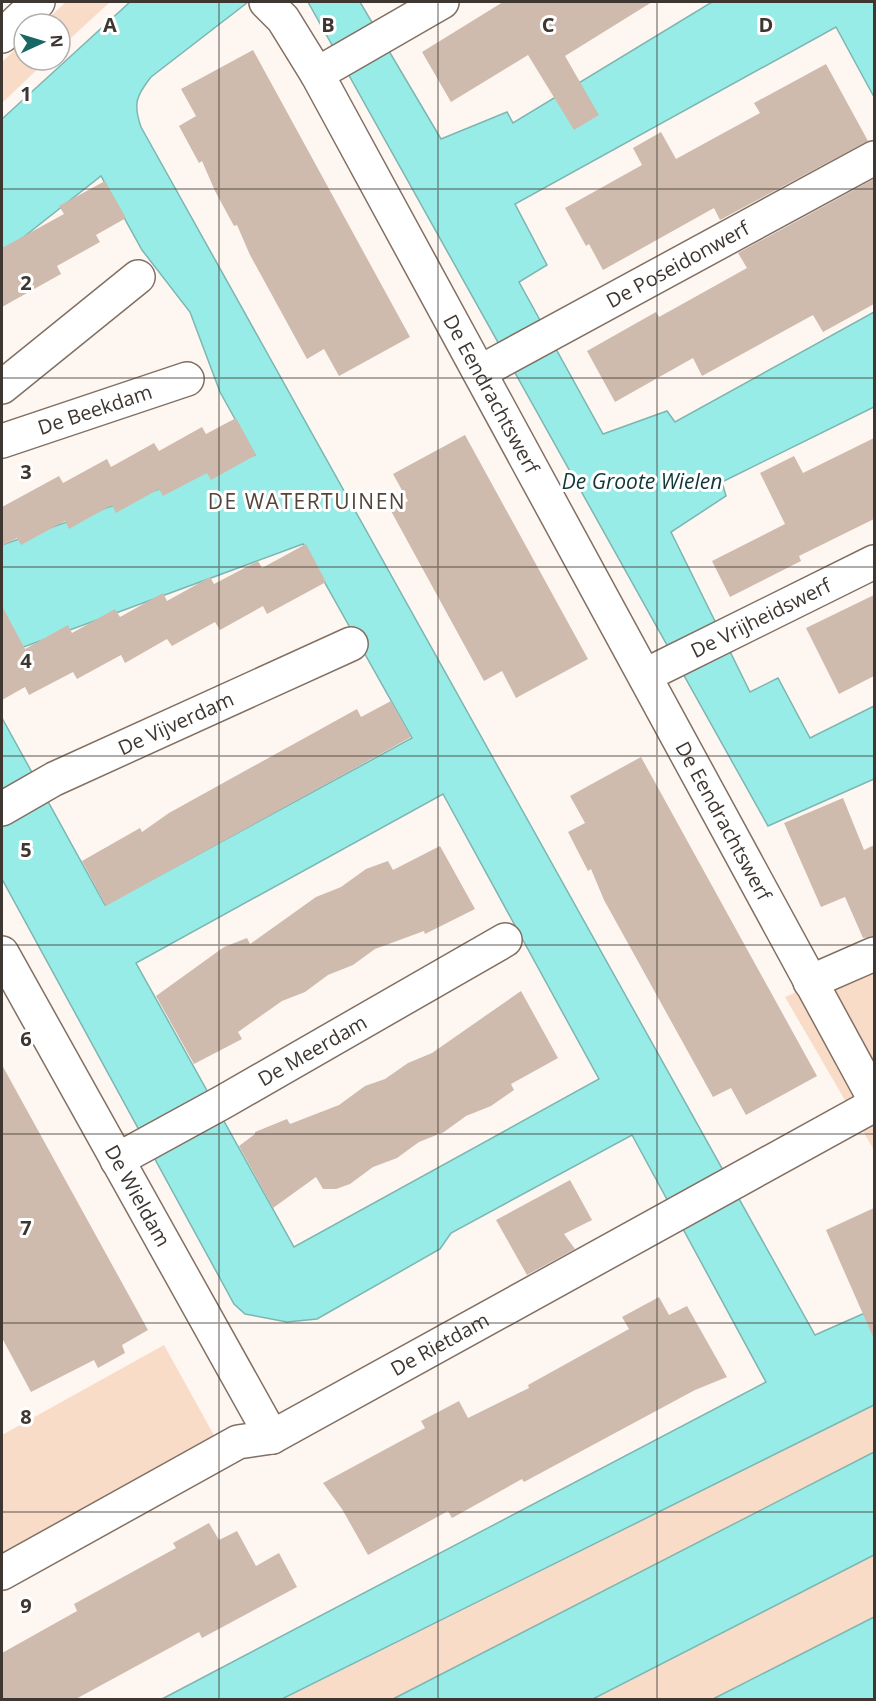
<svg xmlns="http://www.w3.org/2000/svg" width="876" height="1701" font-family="'Open Sans',sans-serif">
<rect width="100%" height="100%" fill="#fef6f0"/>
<g fill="#f9dcc7">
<path d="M66 2H110L60 48V24H42Z"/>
<path d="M24 41V60H47L2 103V62Z"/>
<path d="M874 959V1150L785 997Z"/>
<path d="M164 1345 215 1437 2 1555V1435Z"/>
<path d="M874 1405V1452L393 1699 282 1700Z"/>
<path d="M874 1555V1617L713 1699 593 1700Z"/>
</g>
<g fill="#98ece8" stroke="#7db5b1" stroke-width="1.5" fill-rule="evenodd">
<path d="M130 2H248L151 77C136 96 133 104 141 127L815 1335 874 1309V1405L282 1699H162L766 1382 632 1135 451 1233 440 1249 317 1319 287 1322 245 1314 234 1304 2 879V718L105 905 412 738 303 544 2 655V545L255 455 220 392 190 312 142 250 101 176 2 254V119ZM443 794 599 1079 294 1247 136 963Z"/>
<path d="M308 2H360L441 139 507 112 513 123 712 2H874V97L836 27 515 204 547 265 519 282 603 434 667 411 675 422 874 312V407L722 482 726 496 671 532 750 692 778 678 810 738 874 706V779L768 826Z"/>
<path d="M874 1452V1555L593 1699H393Z"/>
<path d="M874 1617V1699H713Z"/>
</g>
<g fill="#cfbbae">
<path d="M503 2H652L565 56 599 115 574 130 528 55 451 102 422 52Z"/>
<path d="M253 50 410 337 339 376 324 349 307 359 250 255 237 225 234 226 215 191 202 161 199 163 179 126 196 116 181 89Z"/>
<path d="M826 64 868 141 720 220 714 208 603 270 589 244 586 246 565 208 642 165 633 148 661 132 676 159 760 113 754 103Z"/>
<path d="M874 179V304L823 332 813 315 702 376 693 358 615 402 587 351 656 312 659 317 747 268 738 253Z"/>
<path d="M105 181 126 218 96 235 100 242 57 266 61 274 2 307V248L64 214 59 206Z"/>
<path d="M236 418 256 455 211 480 207 473 163 496 159 489 116 513 112 505 69 529 65 521 21 545 17 538 2 546V507L59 476 63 483 107 459 111 467 154 443 159 451 202 427 206 434Z"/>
<path d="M465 435 588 659 516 698 502 671 484 681 391 511 408 501 393 474Z"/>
<path d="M874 438V519L799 556 801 561 730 597 712 561 785 524 760 473 794 456 803 473Z"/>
<path d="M306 544 326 582 267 614 263 606 220 630 215 622 172 646 167 639 125 663 121 655 77 679 73 672 29 695 25 687 2 700V606L25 649 68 625 72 633 115 609 120 617 163 593 167 601 210 577 214 584 258 561 262 568Z"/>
<path d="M874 595V676L839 694 806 628Z"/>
<path d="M391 701 411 737 106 906 82 861 140 828 142 832 169 813 357 709 361 717Z"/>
<path d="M641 757 817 1076 746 1115 731 1088 713 1097 604 900 591 869 588 871 568 832 585 823 570 796Z"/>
<path d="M843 798 864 850 874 845V936L863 938 845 897 821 907 784 823Z"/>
<path d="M440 846 475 909 425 934 424 931 375 949 353 965 328 975 305 992 282 1001 238 1032 242 1039 194 1064 156 996 224 947 247 938 250 944 316 897 341 887 366 869 388 861 393 870Z"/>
<path d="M521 991 558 1058 511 1084 514 1090 491 1106 466 1116 444 1132 419 1142 397 1158 373 1167 350 1184 336 1189H323L316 1177 273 1208 239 1146 255 1134V1132L287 1119 290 1124 339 1105 365 1086 385 1079 408 1063 432 1053Z"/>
<path d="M2 1065 148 1330 122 1345 125 1353 98 1368 94 1360 31 1392 2 1338Z"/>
<path d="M570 1180 592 1220 564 1234 575 1249 527 1275 496 1220Z"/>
<path d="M874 1208V1339L826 1230Z"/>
<path d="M659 1297 669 1315 687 1306 727 1377 695 1390 524 1482 522 1479 452 1518 448 1511 368 1555 342 1509 323 1483 425 1428 421 1421 459 1401 468 1418 529 1388 528 1385 629 1329 622 1317Z"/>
<path d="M209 1523 219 1540 237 1531 256 1566 279 1553 297 1587 202 1638 199 1632 74 1700H2V1653L77 1611 74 1604 176 1548 173 1543Z"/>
</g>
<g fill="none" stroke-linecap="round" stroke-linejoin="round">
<defs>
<g id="minor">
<path id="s1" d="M266 2 283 19 317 74 874 1098"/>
<path d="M2 36 38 2"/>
<path d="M317 74 442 2"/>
<path id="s2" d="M480 372 874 158"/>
<path d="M2 387 138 277"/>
<path id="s3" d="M2 441 187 379"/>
<path id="s4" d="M646 675 874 562"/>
<path id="s5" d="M2 809 54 779 351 644"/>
<path id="s6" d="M2 953 272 1437"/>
<path d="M810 982 874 954"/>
<path id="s7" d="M117 1160 223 1102 505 940"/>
<path id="s8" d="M2 1573 238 1442 272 1437 874 1105"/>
</g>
</defs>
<use href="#minor" stroke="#817063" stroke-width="36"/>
<use href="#minor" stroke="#fff" stroke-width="33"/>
</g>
<path fill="none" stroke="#3e3631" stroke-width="1.5" stroke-opacity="0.55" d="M219 2V1700M438 2V1700M657 2V1700M2 189H874M2 378H874M2 567H874M2 756H874M2 945H874M2 1134H874M2 1323H874M2 1512H874"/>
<g text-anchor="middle" stroke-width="6" stroke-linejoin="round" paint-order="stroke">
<g font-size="20" fill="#3e3631" stroke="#fff">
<text dy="7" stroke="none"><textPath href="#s2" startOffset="225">De Poseidonwerf</textPath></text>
<text dy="7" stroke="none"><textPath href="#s1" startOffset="453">De Eendrachtswerf</textPath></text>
<text dy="7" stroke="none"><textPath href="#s3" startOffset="98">De Beekdam</textPath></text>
<text dy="7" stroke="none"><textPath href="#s4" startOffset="128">De Vrijheidswerf</textPath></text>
<text dy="7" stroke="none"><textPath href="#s5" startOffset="194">De Vijverdam</textPath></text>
<text dy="7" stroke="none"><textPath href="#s1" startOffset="939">De Eendrachtswerf</textPath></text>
<text dy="7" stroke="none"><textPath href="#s7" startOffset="224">De Meerdam</textPath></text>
<text dy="7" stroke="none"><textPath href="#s6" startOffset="278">De Wieldam</textPath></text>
<text dy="7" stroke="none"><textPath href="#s8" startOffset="496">De Rietdam</textPath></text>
</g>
<g font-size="21" font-style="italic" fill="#0f3837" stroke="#fff">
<text x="642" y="489">De Groote Wielen</text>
</g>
<g font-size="21" letter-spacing="1.5" fill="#554439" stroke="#fff">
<text x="307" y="509">DE WATERTUINEN</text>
</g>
</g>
<g font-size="20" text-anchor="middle" font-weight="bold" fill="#3e3631" stroke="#fff" stroke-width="6" stroke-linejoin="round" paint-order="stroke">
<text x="110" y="32">A</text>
<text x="328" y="32">B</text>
<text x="548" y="32">C</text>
<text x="766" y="32">D</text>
<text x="26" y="101">1</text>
<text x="26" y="290">2</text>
<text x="26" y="479">3</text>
<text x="26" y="668">4</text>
<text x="26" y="857">5</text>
<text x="26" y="1046">6</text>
<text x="26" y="1235">7</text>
<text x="26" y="1424">8</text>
<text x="26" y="1613">9</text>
</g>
<rect width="876" height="1701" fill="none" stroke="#3e3631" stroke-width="6"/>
<g transform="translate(42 42) rotate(86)"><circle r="28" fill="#ffffff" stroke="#b2afad" stroke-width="1.5"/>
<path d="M0-4.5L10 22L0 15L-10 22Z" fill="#196764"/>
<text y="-9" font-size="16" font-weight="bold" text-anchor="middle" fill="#3e3631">N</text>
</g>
</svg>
